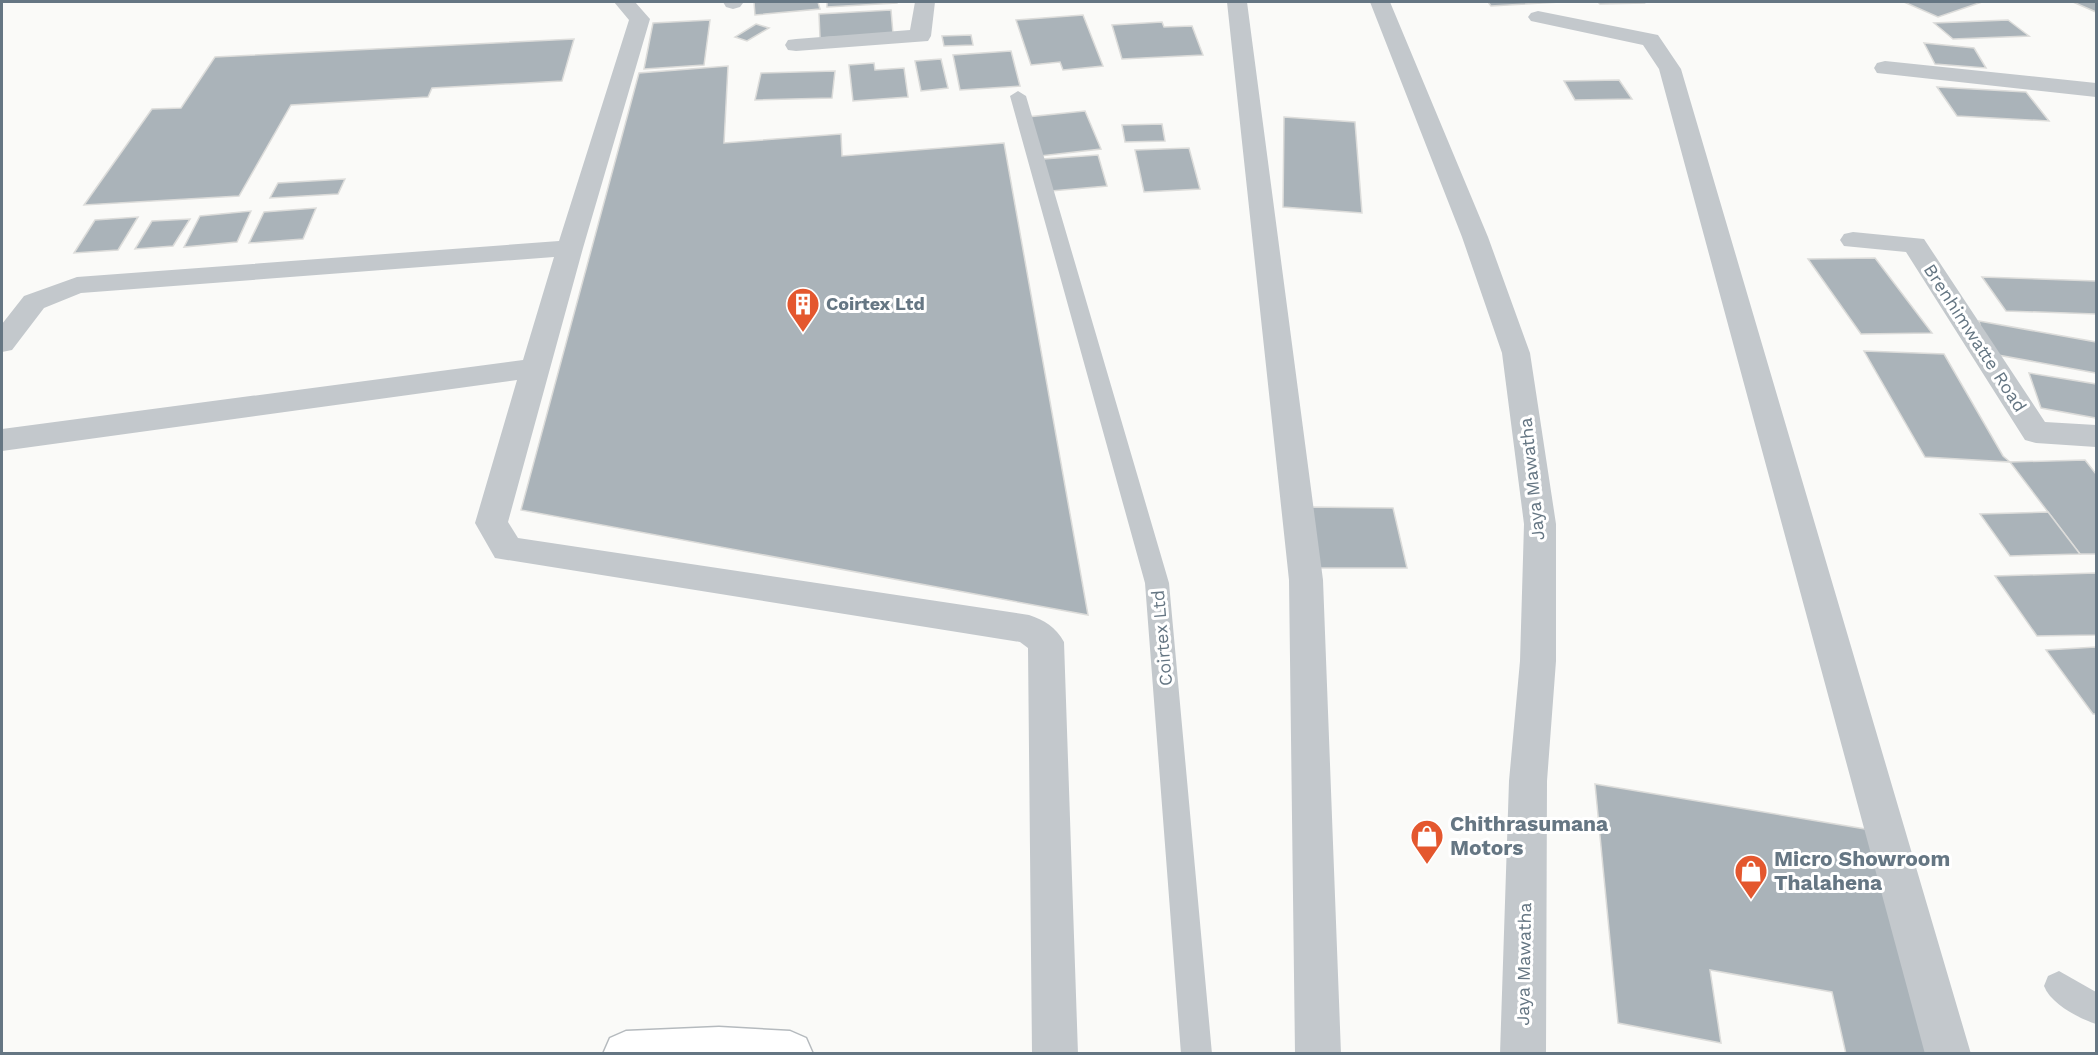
<svg xmlns="http://www.w3.org/2000/svg" width="2098" height="1055" font-family="'Work Sans',sans-serif">
<rect width="100%" height="100%" fill="#fafaf8"/>
<g fill="#aab3b9" stroke="#dcdcda" stroke-width="1.5">
<path d="M754 2H818L820 9 755 15Z"/>
<path d="M827 2H897V3L827 7Z"/>
<path d="M1488 2H1561L1491 6Z"/>
<path d="M1598 2H1643L1644 3 1600 4Z"/>
<path d="M1904 2H1982L1938 17Z"/>
<path d="M2073 2H2096V12Z"/>
<path d="M891 10 893 34 820 38 819 14Z"/>
<path d="M1083 15 1103 66 1063 70 1060 62 1031 65 1016 20Z"/>
<path d="M710 20 704 65 644 69 653 23Z"/>
<path d="M2008 20 2029 36 1953 39 1934 23Z"/>
<path d="M1162 22 1164 27 1192 26 1203 55 1122 59 1112 25Z"/>
<path d="M756 24 769 28 747 41 735 37Z"/>
<path d="M971 35 973 45 944 46 942 36Z"/>
<path d="M574 39 562 81 432 88 428 97 291 105 239 196 84 205 152 109 181 108 215 57Z"/>
<path d="M1924 43 1974 48 1986 68 1935 64Z"/>
<path d="M1011 51 1020 86 960 90 953 55Z"/>
<path d="M941 59 948 88 921 91 915 61Z"/>
<path d="M874 63 875 70 904 68 908 97 853 101 849 65Z"/>
<path d="M728 66 724 143 841 134 842 156 1004 143 1088 615 521 510 639 73Z"/>
<path d="M835 71 832 98 755 100 761 73Z"/>
<path d="M1619 80 1632 99 1575 100 1564 81Z"/>
<path d="M1937 87 2026 92 2049 121 1957 116Z"/>
<path d="M1085 111 1101 149 1040 156 1027 117Z"/>
<path d="M1284 117 1355 122 1362 213 1283 207Z"/>
<path d="M1162 124 1165 141 1125 142 1122 125Z"/>
<path d="M1189 148 1200 189 1144 192 1135 150Z"/>
<path d="M1098 155 1107 186 1051 191 1043 159Z"/>
<path d="M345 179 338 194 270 198 278 183Z"/>
<path d="M316 208 303 239 249 243 264 212Z"/>
<path d="M251 211 237 242 184 247 200 216Z"/>
<path d="M138 217 118 250 74 253 95 220Z"/>
<path d="M190 219 173 246 135 249 152 221Z"/>
<path d="M1875 258 1932 333 1861 334 1808 259Z"/>
<path d="M1982 277 2096 281V314L2006 311Z"/>
<path d="M1979 321 2096 342V373L1987 353Z"/>
<path d="M1864 351 1944 354 2003 456 2010 462 1925 457Z"/>
<path d="M2029 373 2096 384V418L2041 408Z"/>
<path d="M2085 460 2096 474V554H2080L2010 462Z"/>
<path d="M1307 507 1393 508 1407 568H1318Z"/>
<path d="M2048 512 2080 554 2010 556 1980 514Z"/>
<path d="M2096 573V635L2037 636 1995 576Z"/>
<path d="M2096 647V714H2093L2046 650Z"/>
<path d="M1595 784 1877 831 1936 1054H1846L1832 992 1710 970 1721 1043 1618 1023Z"/>
</g>
<g fill="none" stroke-linecap="round" stroke-linejoin="round">
<defs>
<path id="primary" d="M719 1027 790 1031 806 1038 813 1054H603L610 1038 626 1031Z"/>
</defs>
<use href="#primary" stroke="#b5babe" stroke-width="3"/>
<g fill="#c3c8cc" fill-rule="evenodd">
<path d="M1018 91 1026 96 1169 583 1212 1054H1181L1145 583 1010 96Z"/>
<path d="M2059 971 2096 992V1024C2078 1018 2051 1004 2044 986L2048 976Z"/>
</g>
<g fill="#c3c8cc" fill-rule="evenodd">
<path d="M614 2H635L650 19 583 248 508 522 518 538 1029 615C1044 620 1056 627 1064 642L1078 1054H1032L1028 648 1020 642 495 558 475 523 517 380 2 451V429L523 360 554 257 81 293 44 308 12 350 2 352V324L24 296 77 277 559 241 629 20Z"/>
<path d="M723 2H743V3L740 7 733 9 726 7Z"/>
<path d="M915 2H935L931 36 928 41 796 51 788 50 785 45 788 40 796 39 910 30Z"/>
<path d="M1227 2H1247L1323 580 1341 1054H1295L1289 580Z"/>
<path d="M1370 2H1390L1488 237 1530 353 1556 524V661L1547 781 1546 1054H1500L1509 781 1520 661 1524 524 1502 353 1462 237Z"/>
<path d="M1538 11 1658 35 1681 69 1971 1054H1925L1659 69 1643 45 1531 21 1528 17 1531 13Z"/>
<path d="M1885 61 2096 83V97L1877 73 1874 68 1877 63Z"/>
<path d="M1853 232 1924 239 2045 422 2096 425V447L2036 443 2025 440 1906 252 1844 246 1840 240 1844 234Z"/>
</g>
<use href="#primary" fill="#fff" fill-rule="evenodd"/>
</g>
<defs>
<symbol id="building-pin" viewBox="-11 -11 22 30"><path d="M0 17L-7.5 6A9.5 9.5 0 1 1 7.5 6Z" fill="#e4572e" stroke="#fff"/><path d="M-4-6H4V6H1V3H-1V6H-4ZM-2.5-4.3h1.7v1.8h-1.7ZM.8-4.3h1.7v1.8H.8ZM-2.5-1h1.7V.8h-1.7ZM.8-1h1.7V.8H.8Z" fill="#fff"/></symbol>
<symbol id="shop-pin" viewBox="-11 -11 22 30"><path d="M0 17L-7.5 6A9.5 9.5 0 1 1 7.5 6Z" fill="#e4572e" stroke="#fff"/><path d="M-5-2.5h2.3a2.7 3.5 0 0 1 5.4 0H5L5.5 6h-11ZM-1.5-2.5h3a1.5 2.3 0 0 0-3 0Z" fill="#fff"/></symbol>
</defs>
<g fill-rule="evenodd">
<use href="#building-pin" x="784" y="285" width="38" height="52"/>
<use href="#shop-pin" x="1408" y="817" width="38" height="52"/>
<use href="#shop-pin" x="1732" y="852" width="38" height="52"/>
</g>
<g text-anchor="middle" stroke-width="6" stroke-linejoin="round" paint-order="stroke">
<g font-size="18" font-weight="bold" fill="#657683" stroke="#fff" text-anchor="start">
<text x="826" y="310">Coirtex Ltd</text>
</g>
<g font-size="18" fill="#657683" stroke="#fff">
<text transform="translate(1975 338) rotate(57)" y="6">Brenhimwatte Road</text>
<text transform="translate(1532 479) rotate(-96)" y="6">Jaya Mawatha</text>
<text transform="translate(1162 638) rotate(-95)" y="6">Coirtex Ltd</text>
<text transform="translate(1524 964) rotate(-89)" y="6">Jaya Mawatha</text>
</g>
<g font-size="21" font-weight="bold" fill="#657683" stroke="#fff" text-anchor="start">
<text x="1450" y="831">Chithrasumana<tspan x="1450" dy="24">Motors</tspan></text>
<text x="1774" y="866">Micro Showroom<tspan x="1774" dy="24">Thalahena</tspan></text>
</g>
</g>
<rect width="2098" height="1055" fill="none" stroke="#657683" stroke-width="6"/>
</svg>
